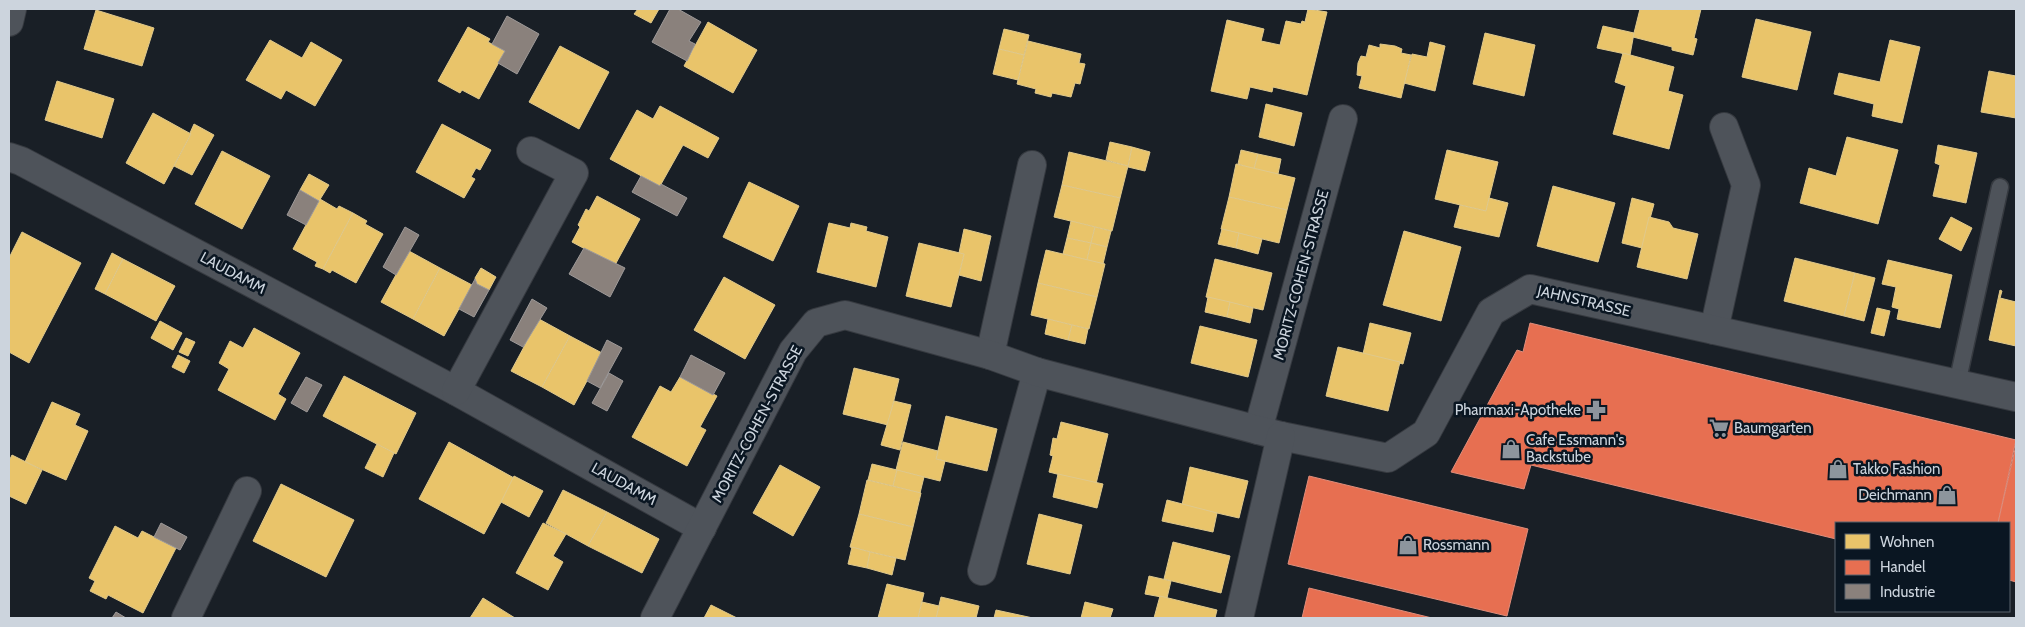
<svg xmlns="http://www.w3.org/2000/svg" width="2025" height="627" font-family="Cabin,sans-serif">
<rect width="100%" height="100%" fill="#191f26"/>
<g fill="#e9c46a" stroke="#e0c98c">
<path d="M638 9H659L651 23 634 14Z"/>
<path d="M1308 9 1327 12 1307 95 1273 87 1272 92 1250 87 1247 99 1211 91 1227 20 1264 29 1261 41 1280 45 1286 21 1301 24 1302 21 1305 22Z"/>
<path d="M1640 9H1701L1694 38 1697 39 1693 55 1672 50V47L1633 37Z"/>
<path d="M96 10 154 28 142 66 84 49Z"/>
<path d="M1756 19 1811 32 1797 90 1742 77Z"/>
<path d="M708 22 757 50 733 93 684 66Z"/>
<path d="M1603 26 1634 33 1630 55 1597 48Z"/>
<path d="M468 27 490 39 488 42 505 51 479 99 462 90 460 93 438 81Z"/>
<path d="M1004 29 1029 35 1024 55 999 49Z"/>
<path d="M1485 33 1535 45 1524 96 1473 84Z"/>
<path d="M270 40 302 58 311 42 342 60 315 106 286 90 281 99 246 80Z"/>
<path d="M1890 40 1920 47 1902 123 1872 116 1874 104 1834 94 1839 73 1880 82Z"/>
<path d="M1028 41 1081 54 1079 63 1085 64 1080 84 1075 83 1071 97 1052 93 1051 97 1035 93 1036 89 1017 84Z"/>
<path d="M1430 42 1445 46 1435 91 1404 83 1412 54 1427 57Z"/>
<path d="M1380 44 1395 46 1402 49 1401 53 1411 55 1401 98 1359 88 1362 76 1357 75 1358 63 1361 56 1366 57 1369 45 1380 48Z"/>
<path d="M560 46 609 72 579 129 529 102Z"/>
<path d="M999 49 1024 55 1018 80 993 74Z"/>
<path d="M1623 53 1674 67 1668 91 1683 95 1669 149 1613 134 1626 86 1615 82Z"/>
<path d="M1989 71 2016 76V118L1981 112Z"/>
<path d="M57 81 114 99 102 138 45 120Z"/>
<path d="M1266 104 1302 113 1294 146 1259 137Z"/>
<path d="M660 106 719 138 708 158 683 145 660 186 610 159 637 110 653 119Z"/>
<path d="M153 113 191 134 164 184 126 163Z"/>
<path d="M194 124 214 135 192 175 174 166 191 134 190 133Z"/>
<path d="M442 124 491 150 480 170 476 168 471 177 475 179 464 198 416 172Z"/>
<path d="M1847 137 1898 150 1878 224 1800 203 1809 168 1836 176Z"/>
<path d="M1110 142 1132 147 1128 166 1106 160Z"/>
<path d="M1938 145 1977 153 1966 203 1933 196 1940 165 1935 163Z"/>
<path d="M1132 147 1150 152 1145 171 1128 167Z"/>
<path d="M1241 150 1258 154 1254 169 1238 164Z"/>
<path d="M1447 150 1498 162 1486 211 1435 199Z"/>
<path d="M222 151 270 176 242 229 195 204Z"/>
<path d="M1069 152 1128 166 1120 198 1062 185Z"/>
<path d="M1258 154 1281 159 1278 174 1254 169Z"/>
<path d="M1236 164 1295 178 1287 210 1229 197Z"/>
<path d="M309 174 329 185 319 201 300 190Z"/>
<path d="M749 182 799 206 773 261 723 237Z"/>
<path d="M1062 185 1120 198 1112 231 1054 217Z"/>
<path d="M1553 186 1615 203 1598 262 1537 246Z"/>
<path d="M597 196 640 219 615 265 572 242 580 227 578 225 586 209 589 211Z"/>
<path d="M1229 197 1287 210 1279 243 1221 229Z"/>
<path d="M1489 198 1508 203 1499 237 1454 227 1460 205 1486 211Z"/>
<path d="M1632 198 1654 204 1642 248 1622 243Z"/>
<path d="M320 199 337 209 339 206 353 213 323 269 315 266 317 262 293 249Z"/>
<path d="M353 213 367 221 365 224 383 234 356 283 332 270 330 273 323 269Z"/>
<path d="M1649 217 1669 222 1673 228 1698 234 1687 279 1637 267Z"/>
<path d="M1951 217 1972 228 1961 251 1939 239Z"/>
<path d="M1071 221 1095 227 1091 243 1067 238Z"/>
<path d="M829 223 850 228 851 223 867 227 866 231 888 237 876 287 817 272Z"/>
<path d="M1095 227 1111 231 1107 247 1091 243Z"/>
<path d="M964 229 991 236 981 281 959 275 964 254 959 253Z"/>
<path d="M1222 229 1239 233 1236 248 1218 244Z"/>
<path d="M1404 231 1461 247 1441 321 1383 305Z"/>
<path d="M22 232 81 263 29 363 9 352V258Z"/>
<path d="M1239 233 1262 239 1258 254 1236 248Z"/>
<path d="M1067 238 1091 243 1087 260 1063 254Z"/>
<path d="M919 243 964 254 951 307 906 296Z"/>
<path d="M1091 243 1107 247 1103 264 1087 260Z"/>
<path d="M1046 250 1105 264 1097 297 1038 283Z"/>
<path d="M409 251 440 268 413 319 381 302Z"/>
<path d="M112 253 123 259 105 294 95 289Z"/>
<path d="M1795 258 1855 273 1844 316 1784 301Z"/>
<path d="M123 259 175 286 156 321 105 294Z"/>
<path d="M1215 259 1272 273 1263 310 1206 297Z"/>
<path d="M1888 260 1952 275 1940 328 1897 319 1899 309 1892 307 1896 287 1882 284Z"/>
<path d="M440 268 472 285 444 336 413 319Z"/>
<path d="M481 268 496 277 489 290 477 284 475 278Z"/>
<path d="M1855 273 1875 278 1864 321 1844 316Z"/>
<path d="M724 277 775 305 745 359 694 330Z"/>
<path d="M1038 283 1097 297 1089 329 1031 315Z"/>
<path d="M2000 290 2002 291 2000 298 2016 302V346L1989 340Z"/>
<path d="M1208 297 1230 302 1227 317 1205 312Z"/>
<path d="M1230 302 1253 308 1250 323 1227 317Z"/>
<path d="M1877 308 1890 311 1884 336 1871 333Z"/>
<path d="M539 319 570 336 542 387 511 371Z"/>
<path d="M1048 319 1072 325 1068 340 1045 334Z"/>
<path d="M160 321 182 333 173 350 151 338Z"/>
<path d="M1370 323 1411 333 1403 364 1363 354Z"/>
<path d="M1072 325 1088 329 1085 344 1068 340Z"/>
<path d="M1200 326 1257 340 1248 377 1191 363Z"/>
<path d="M254 328 300 353 278 394 286 399 275 420 218 390 229 369 219 363 230 341 243 348Z"/>
<path d="M570 336 602 353 574 405 542 387Z"/>
<path d="M186 338 195 342 188 356 179 352Z"/>
<path d="M1338 347 1400 362 1388 411 1326 396Z"/>
<path d="M178 355 190 361 184 373 172 367Z"/>
<path d="M854 368 899 379 888 425 843 414Z"/>
<path d="M344 376 416 413 396 454 323 416Z"/>
<path d="M680 377 717 396 700 427 706 430 687 466 632 437 660 386 671 392Z"/>
<path d="M894 401 911 405 900 450 881 445Z"/>
<path d="M52 402 80 414 75 425 88 431 66 480 25 462Z"/>
<path d="M946 416 997 429 987 471 936 459Z"/>
<path d="M1061 422 1108 434 1096 484 1049 472 1053 456 1050 455 1053 438 1057 439Z"/>
<path d="M449 442 514 478 484 534 419 499Z"/>
<path d="M903 442 938 451 936 459 945 461 940 481 896 470Z"/>
<path d="M377 444 394 453 383 477 365 468Z"/>
<path d="M12 455 42 470 26 504 9 496V461Z"/>
<path d="M872 464 897 470 893 486 868 480Z"/>
<path d="M780 465 820 487 793 536 753 513Z"/>
<path d="M1190 467 1248 481 1239 518 1182 505Z"/>
<path d="M897 470 924 477 920 493 893 486Z"/>
<path d="M1058 474 1103 484 1097 508 1053 497Z"/>
<path d="M514 476 543 491 529 517 501 502Z"/>
<path d="M867 480 921 493 913 527 859 514Z"/>
<path d="M281 484 354 520 326 577 253 541Z"/>
<path d="M563 490 607 512 588 546 546 523Z"/>
<path d="M1167 500 1217 513 1213 532 1162 521Z"/>
<path d="M607 512 659 539 642 573 588 546Z"/>
<path d="M859 514 913 527 905 560 850 547Z"/>
<path d="M1039 514 1082 525 1070 574 1027 564Z"/>
<path d="M543 523 566 534 553 556 563 562 548 590 516 573Z"/>
<path d="M115 526 138 538 142 531 176 548 143 613 108 595 106 599 90 591 95 581 89 578Z"/>
<path d="M1173 542 1230 556 1221 593 1164 579Z"/>
<path d="M852 547 870 552 867 568 848 564Z"/>
<path d="M870 552 896 558 892 575 867 568Z"/>
<path d="M1149 576 1171 581 1167 598 1145 594Z"/>
<path d="M887 584 924 593 918 618H878Z"/>
<path d="M1160 596 1217 610 1215 618H1154Z"/>
<path d="M941 597 979 606 976 618H936Z"/>
<path d="M483 598 515 618H470Z"/>
<path d="M922 602 939 606 936 618H918Z"/>
<path d="M1085 602 1113 609 1110 618H1081Z"/>
<path d="M711 605 737 618H704Z"/>
<path d="M996 610 1033 618H994Z"/>
</g>
<g fill="#e76f51" stroke="#df8d7b">
<path d="M1530 323 2016 440 1998 523H1836V539L1531 465 1524 489 1451 472 1517 350 1523 352Z"/>
<path d="M2016 445V582L2009 580V523H1998Z"/>
<path d="M1309 476 1528 529 1507 616 1288 564Z"/>
<path d="M1309 588 1432 618H1302Z"/>
</g>
<g fill="#8a817c" stroke="#9e9a99">
<path d="M670 9H678L701 22 689 41 695 44 687 61 652 42Z"/>
<path d="M507 16 539 34 517 74 498 63 505 51 492 44Z"/>
<path d="M641 176 660 186 661 184 687 198 677 216 632 192Z"/>
<path d="M300 190 319 201 306 225 287 215Z"/>
<path d="M405 227 419 235 396 275 383 267Z"/>
<path d="M584 248 625 268 610 297 569 274Z"/>
<path d="M475 279 477 284 489 290 474 317 459 309Z"/>
<path d="M532 299 547 308 523 347 510 340Z"/>
<path d="M607 340 622 348 600 388 587 381Z"/>
<path d="M691 355 725 373 713 395 680 377Z"/>
<path d="M609 373 623 381 607 411 592 403Z"/>
<path d="M306 377 322 385 307 412 291 403Z"/>
<path d="M161 523 187 537 180 550 154 537Z"/>
<path d="M116 612 126 618H112Z"/>
</g>
<g fill="none" stroke-linecap="round" stroke-linejoin="round">
<defs>
<path id="lane" d="M1957 384 2000 187"/>
<g id="street">
<path d="M9 22 12 9"/>
<path d="M9 157 21 161 456 391 702 528"/>
<path d="M1714 330 1746 185 1724 127"/>
<path d="M990 355 1032 165"/>
<path d="M456 391 574 173 531 151"/>
<path d="M1258 430 1343 119"/>
<path d="M982 571 1037 372"/>
<path d="M186 618 247 491"/>
<path d="M655 618 793 351 816 323 845 315 990 355 1037 372 1281 436 1388 458 1426 433 1491 312 1530 289 2016 397"/>
<path d="M1239 618 1281 436"/>
</g>
</defs>
<use href="#lane" stroke="#363a40" stroke-width="19"/>
<use href="#street" stroke="#363a40" stroke-width="30"/>
<use href="#lane" stroke="#4e535a" stroke-width="16"/>
<use href="#street" stroke="#4e535a" stroke-width="28"/>
</g>
<defs>
<symbol id="pharmacy-bare" viewBox="-9 -9 18 18"><path d="M-2-6h4v4h4v4h-4v4h-4v-4h-4v-4h4Z" fill="#8d959d" stroke="#0a1622" stroke-width="2.5" paint-order="stroke"/></symbol>
<symbol id="supermarket-bare" viewBox="-9 -9 18 18"><path d="M-6-5.5h2.5l.6 2H6L4.5 2H-2.5L-4.4-4H-6ZM-1.5 3.2a1.3 1.3 0 1 0 .1 0ZM3 3.2a1.3 1.3 0 1 0 .1 0Z" fill="#8d959d" stroke="#0a1622" stroke-width="2.5" paint-order="stroke"/></symbol>
<symbol id="shop-bare" viewBox="-9 -9 18 18"><path d="M-5-2.5h2.3a2.7 3.5 0 0 1 5.4 0H5L5.5 6h-11ZM-1.5-2.5h3a1.5 2.3 0 0 0-3 0Z" fill="#8d959d" stroke="#0a1622" stroke-width="2.5" paint-order="stroke"/></symbol>
</defs>
<g fill-rule="evenodd">
<use href="#pharmacy-bare" x="1582" y="396" width="28" height="28"/>
<use href="#supermarket-bare" x="1705" y="414" width="28" height="28"/>
<use href="#shop-bare" x="1497" y="435" width="28" height="28"/>
<use href="#shop-bare" x="1824" y="455" width="28" height="28"/>
<use href="#shop-bare" x="1933" y="481" width="28" height="28"/>
<use href="#shop-bare" x="1394" y="531" width="28" height="28"/>
</g>
<g text-anchor="middle" stroke-width="5" stroke-linejoin="round" paint-order="stroke">
<g font-size="15" fill="#ccd4dd" stroke="#0a1622">
<text transform="translate(233 273) rotate(28)" y="5">LAUDAMM</text>
<text transform="translate(1301 275) rotate(-75)" y="5">MORITZ-COHEN-STRASSE</text>
<text transform="translate(1584 301) rotate(13)" y="5">JAHNSTRASSE</text>
<text transform="translate(757 424) rotate(-62)" y="5">MORITZ-COHEN-STRASSE</text>
<text transform="translate(624 484) rotate(29)" y="5">LAUDAMM</text>
</g>
<g font-size="15" fill="#ccd4dd" stroke="#0a1622" text-anchor="start">
<text x="1581" y="415" text-anchor="end">Pharmaxi-Apotheke</text>
<text x="1734" y="433">Baumgarten</text>
<text x="1526" y="445">Cafe Essmann's<tspan x="1526" dy="17">Backstube</tspan></text>
<text x="1853" y="474">Takko Fashion</text>
<text x="1932" y="500" text-anchor="end">Deichmann</text>
<text x="1423" y="550">Rossmann</text>
</g>
</g>
<rect width="2025" height="627" fill="none" stroke="#ccd4dd" stroke-width="20"/>
<rect x="1835" y="522" width="175" height="90" fill="#0a1622" stroke="#58626d"/>
<rect x="1845" y="534" width="25" height="15" fill="#e9c46a" stroke="#58626d"/>
<text x="1880" y="547" font-size="15" fill="#ccd4dd">Wohnen</text>
<rect x="1845" y="560" width="25" height="15" fill="#e76f51" stroke="#58626d"/>
<text x="1880" y="572" font-size="15" fill="#ccd4dd">Handel</text>
<rect x="1845" y="584" width="25" height="15" fill="#8a817c" stroke="#58626d"/>
<text x="1880" y="597" font-size="15" fill="#ccd4dd">Industrie</text>
</svg>
